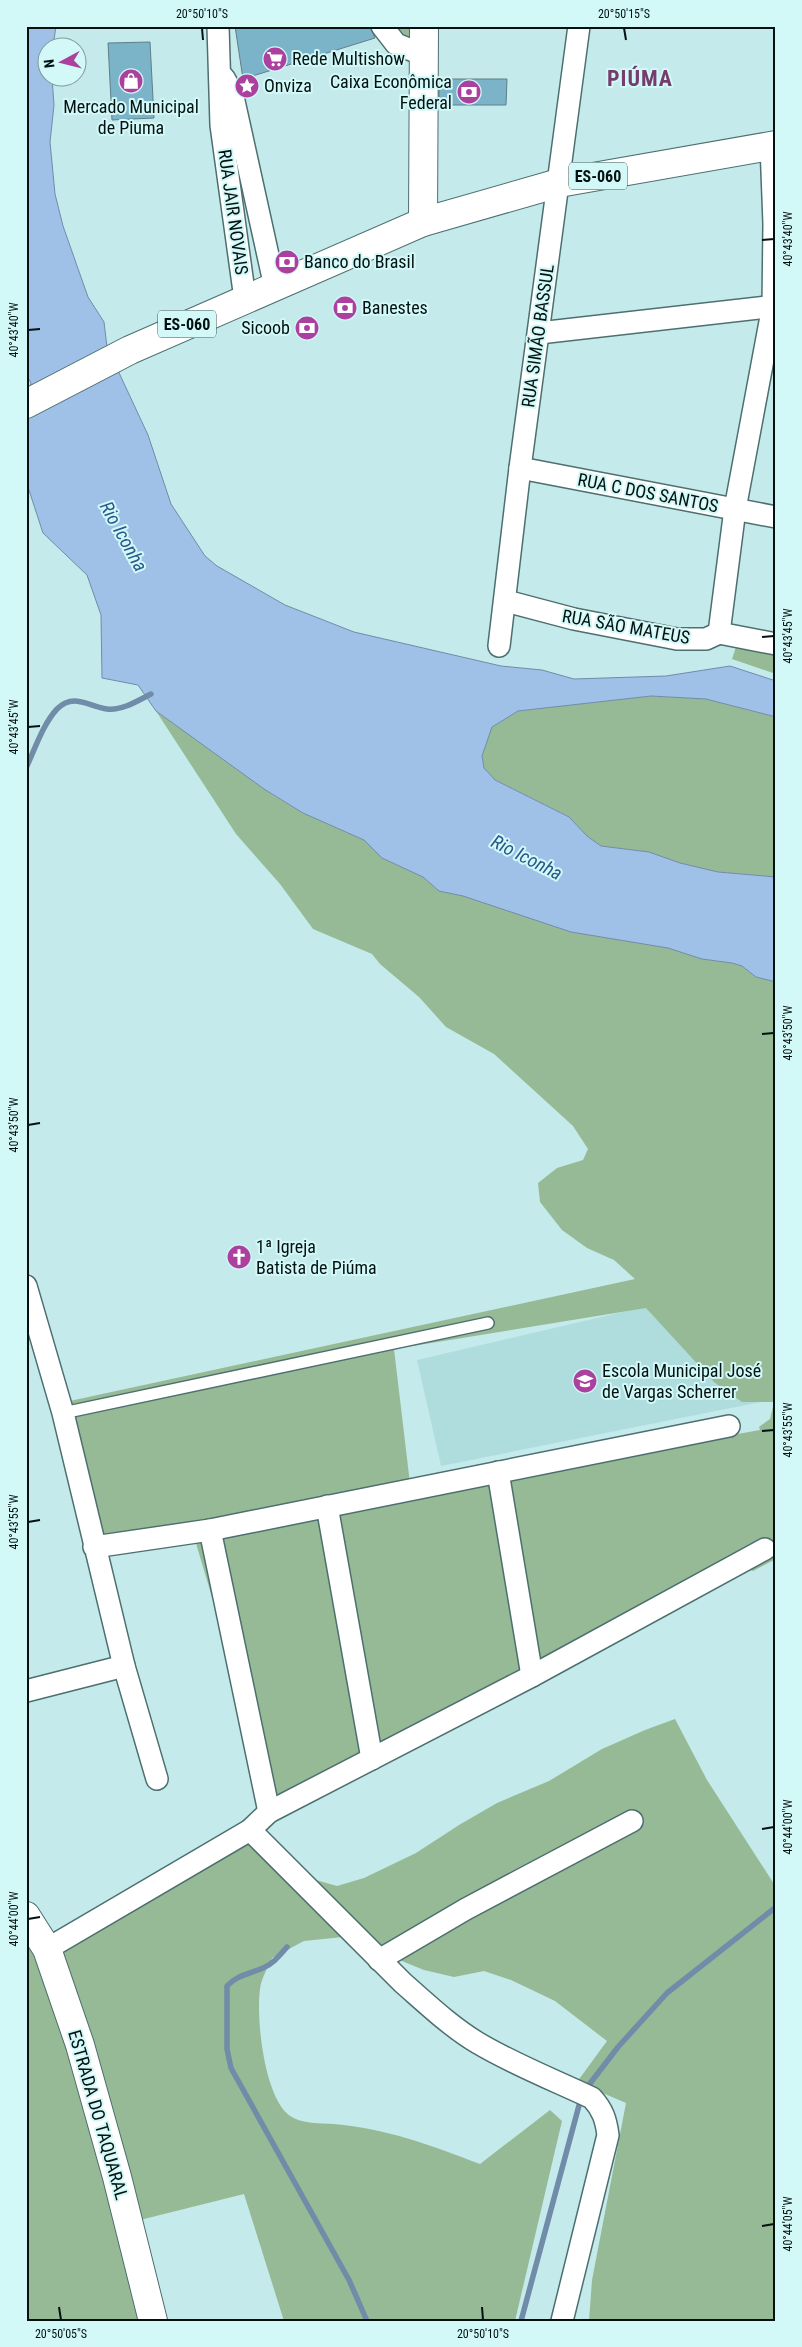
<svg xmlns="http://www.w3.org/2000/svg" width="802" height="2347" font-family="'Roboto Condensed',sans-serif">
<rect width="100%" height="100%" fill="#c5eaeb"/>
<path fill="#afdddd" d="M695 1295 761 1402 441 1466 417 1360Z"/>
<g fill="#96ba95" fill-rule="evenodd">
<path d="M387 26H412V37L387 28Z"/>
<path d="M739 638 776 647V674L732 659Z"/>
<path d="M651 696 706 699 776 717V877L718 872 680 863 649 852 601 846 587 836 569 817 495 780 484 768 482 756 492 727 518 711Z"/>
<path d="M156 711 273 795 303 813 364 840 382 858 423 877 439 891 463 896 571 932 669 948 702 959 732 963 742 966 756 977 776 982V1559L753 1571 734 1564 272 1799 195 1540 87 1535 56 1404 635 1279 614 1260 587 1248 562 1230 540 1202 538 1183 557 1168 583 1160 588 1149 573 1126 494 1054 446 1027 419 997 380 964 372 954 313 929 280 884 236 834ZM646 1308 714 1382 742 1402H774L770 1419 759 1427 760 1430 411 1492 394 1349Z"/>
<path d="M675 1719 707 1780 776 1887V2321H589L592 2280 626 2103 577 2082 607 2041 555 2001 511 1980 484 1971 454 1977 424 1970 343 1937 304 1941 272 1958C268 1967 261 1979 260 1989 256 2019 264 2097 290 2116 301 2124 321 2123 334 2124 385 2128 433 2146 480 2164L550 2110 562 2121 515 2321H284L244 2194 128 2223 155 2321H26V1934L34 1946 253 1835 295 1874 337 1886 364 1878 416 1853 459 1825 497 1803 549 1781 602 1749 645 1730Z"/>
</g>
<path fill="#9fc1e8" stroke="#708ca8" d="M26 26H56L53 47 48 48V78H52L54 105 50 142 55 194 63 226 88 297 104 322 107 347 148 435 171 504 205 556 217 566 285 605 354 632 501 666 542 670 574 679 666 676 730 666 776 681V717L706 699 651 696 518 711 492 727 482 756 484 768 495 780 569 817 587 836 601 846 649 852 680 863 718 872 776 877V982L756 977 742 966 732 963 702 959 668 948 571 932 463 896 439 891 423 877 382 858 364 840 303 813 264 789 156 711 138 685 102 678 101 615 87 575 43 533 26 481V400L31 383 26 374Z"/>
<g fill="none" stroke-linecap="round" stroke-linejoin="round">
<g stroke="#708ca8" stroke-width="5.5">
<path d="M26 768C35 749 43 724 57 709 74 692 89 707 107 709 122 711 139 700 151 694"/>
<path d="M287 1947C280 1955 273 1964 263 1968 249 1974 237 1975 227 1986V2049L231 2068 349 2280 367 2321"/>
<path d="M585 2090 618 2047 667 1993 776 1907"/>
<path d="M521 2321 581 2098"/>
</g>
</g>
<g fill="#7bb3c9" stroke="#617e8a">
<path d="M235 26H370L375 38 243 79Z"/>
<path d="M150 42 154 118 112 120 108 43Z"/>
<path d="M439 79H507L506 105H439Z"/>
</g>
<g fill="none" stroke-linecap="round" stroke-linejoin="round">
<defs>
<path id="lane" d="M63 1413 488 1323"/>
<g id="street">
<path d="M218 26 221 125 245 299"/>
<path d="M382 26 396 44 424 55"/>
<path d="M224 78 232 92 275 287"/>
<path d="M539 333 776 306"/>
<path d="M520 468 776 517"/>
<path d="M506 601 574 619 677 639H706L719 633 776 644"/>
<path d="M719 633 735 509 773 306 774 224 771 145"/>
<path d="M499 646 520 468 579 26"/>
<path d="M26 1286 63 1413 124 1666 157 1779"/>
<path d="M498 1472 532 1676"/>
<path d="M327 1506 372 1759"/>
<path d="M210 1530 269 1812"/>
<path d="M94 1547 210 1530 729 1426"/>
<path d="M26 1691 124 1666"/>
<path d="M250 1830 403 1983C427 2004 451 2027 478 2043 515 2065 554 2080 592 2098 603 2110 606 2120 608 2135L562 2321"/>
<path d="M47 1949 250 1830 269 1812 532 1676 765 1549"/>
<path d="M379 1960 466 1909 632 1821"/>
</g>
<path id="secondary" d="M26 1916 47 1949 80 2045 117 2177 153 2321"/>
<g id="primary">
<path d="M423 222 424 26"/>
<path d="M26 404 130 350 423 222 559 183 776 145"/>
</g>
</defs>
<use href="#lane" stroke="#4d6f6f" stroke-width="14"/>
<use href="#street" stroke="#4d6f6f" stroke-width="24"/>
<use href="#secondary" stroke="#4d6f6f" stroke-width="30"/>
<use href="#primary" stroke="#4d6f6f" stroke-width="30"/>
<use href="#lane" stroke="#fff" stroke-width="11"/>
<use href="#street" stroke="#fff" stroke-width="21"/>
<use href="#secondary" stroke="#fff" stroke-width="28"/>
<use href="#primary" stroke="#fff" stroke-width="28"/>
</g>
<path fill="none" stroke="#041111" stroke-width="2" d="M202 28 203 40M624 28 626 40M762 240 774 239M28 330 40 329M762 637 774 636M28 727 40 726M762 1034 774 1033M28 1125 40 1123M762 1431 774 1430M28 1522 40 1520M762 1829 774 1827M28 1919 40 1917M762 2226 774 2224M59 2307 61 2320M482 2307 483 2320"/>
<defs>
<symbol id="supermarket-disc" viewBox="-11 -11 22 22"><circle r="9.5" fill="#ac409f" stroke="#d2f8f8"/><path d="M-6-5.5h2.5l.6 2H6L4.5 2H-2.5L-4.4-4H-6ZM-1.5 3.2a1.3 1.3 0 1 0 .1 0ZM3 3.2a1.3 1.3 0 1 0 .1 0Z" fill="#fff"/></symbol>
<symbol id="shop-disc" viewBox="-11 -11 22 22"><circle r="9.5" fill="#ac409f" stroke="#d2f8f8"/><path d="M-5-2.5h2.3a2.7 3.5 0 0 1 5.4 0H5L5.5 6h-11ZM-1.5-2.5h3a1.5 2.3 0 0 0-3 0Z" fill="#fff"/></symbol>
<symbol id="sight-disc" viewBox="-11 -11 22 22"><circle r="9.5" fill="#ac409f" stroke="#d2f8f8"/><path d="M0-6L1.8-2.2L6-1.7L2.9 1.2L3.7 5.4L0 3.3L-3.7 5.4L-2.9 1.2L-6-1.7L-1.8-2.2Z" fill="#fff"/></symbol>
<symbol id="bank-disc" viewBox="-11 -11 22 22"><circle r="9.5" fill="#ac409f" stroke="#d2f8f8"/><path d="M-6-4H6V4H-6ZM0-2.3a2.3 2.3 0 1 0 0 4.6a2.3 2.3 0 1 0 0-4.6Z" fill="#fff"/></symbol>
<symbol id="church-disc" viewBox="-11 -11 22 22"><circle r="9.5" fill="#ac409f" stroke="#d2f8f8"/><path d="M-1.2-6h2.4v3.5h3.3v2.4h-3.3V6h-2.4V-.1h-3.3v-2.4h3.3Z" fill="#fff"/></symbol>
<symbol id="school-disc" viewBox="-11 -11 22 22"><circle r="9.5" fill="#ac409f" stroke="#d2f8f8"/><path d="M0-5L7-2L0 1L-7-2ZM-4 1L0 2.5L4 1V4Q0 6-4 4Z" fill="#fff"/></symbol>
</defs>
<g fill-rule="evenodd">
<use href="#supermarket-disc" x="261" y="45" width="28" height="28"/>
<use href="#shop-disc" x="117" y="67" width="28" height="28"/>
<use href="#sight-disc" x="233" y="72" width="28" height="28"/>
<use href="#bank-disc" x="455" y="78" width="28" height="28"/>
<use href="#bank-disc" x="273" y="248" width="28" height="28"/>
<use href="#bank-disc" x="331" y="294" width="28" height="28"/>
<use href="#bank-disc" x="293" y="314" width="28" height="28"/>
<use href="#church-disc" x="225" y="1243" width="28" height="28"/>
<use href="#school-disc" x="571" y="1367" width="28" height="28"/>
</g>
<g text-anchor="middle" stroke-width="4" stroke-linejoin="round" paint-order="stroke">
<g fill="#d2f8f8" stroke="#425656" stroke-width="1">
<rect x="569" y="162.5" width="58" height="27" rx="4"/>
<rect x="158" y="310.5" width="58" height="27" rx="4"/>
</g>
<g font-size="16" font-weight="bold" fill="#041111">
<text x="598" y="182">ES-060</text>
<text x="187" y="330">ES-060</text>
</g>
<g font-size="18" fill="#041111" stroke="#d2f8f8" text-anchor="start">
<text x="292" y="65">Rede Multishow</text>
<text x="452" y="88" text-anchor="end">Caixa Econômica<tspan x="452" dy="21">Federal</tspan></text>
<text x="264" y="92">Onviza</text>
<text x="131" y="113" text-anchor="middle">Mercado Municipal<tspan x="131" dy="21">de Piuma</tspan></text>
<text x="304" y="268">Banco do Brasil</text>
<text x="362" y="314">Banestes</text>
<text x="290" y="334" text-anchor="end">Sicoob</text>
<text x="256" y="1253">1ª Igreja<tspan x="256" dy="21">Batista de Piúma</tspan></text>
<text x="602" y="1377">Escola Municipal José<tspan x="602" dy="21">de Vargas Scherrer</tspan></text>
</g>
<g font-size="18" fill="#041111" stroke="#d2f8f8">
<text transform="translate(233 212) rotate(82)" y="6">RUA JAIR NOVAIS</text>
<text transform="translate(538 336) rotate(-82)" y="6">RUA SIMÃO BASSUL</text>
<text transform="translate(648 493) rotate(11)" y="6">RUA C DOS SANTOS</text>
<text transform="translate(626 627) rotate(10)" y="6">RUA SÃO MATEUS</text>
<text transform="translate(98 2115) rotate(74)" y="6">ESTRADA DO TAQUARAL</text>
</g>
<g font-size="19" font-style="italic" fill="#285788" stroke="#d2f8f8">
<text transform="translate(124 536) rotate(61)" y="7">Rio Iconha</text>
<text transform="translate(527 857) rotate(27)" y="7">Rio Iconha</text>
</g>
<g font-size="22" font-weight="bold" letter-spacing="1" fill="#743d6c" stroke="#d2f8f8">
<text x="640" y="86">PIÚMA</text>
</g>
</g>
<rect width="802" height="2347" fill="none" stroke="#d2f8f8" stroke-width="55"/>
<g transform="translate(62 62) rotate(263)"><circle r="24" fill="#d2f8f8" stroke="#809c9c"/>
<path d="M0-4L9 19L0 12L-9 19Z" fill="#ac409f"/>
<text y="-8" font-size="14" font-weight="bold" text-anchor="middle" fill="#041111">N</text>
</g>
<rect x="28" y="28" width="746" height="2292" fill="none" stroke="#041111" stroke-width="2"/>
<g font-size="12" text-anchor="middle" fill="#041111">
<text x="202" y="18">20°50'10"S</text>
<text x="624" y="18">20°50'15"S</text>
<text transform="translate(788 239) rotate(-90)" y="4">40°43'40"W</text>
<text transform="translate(14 330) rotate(-90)" y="4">40°43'40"W</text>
<text transform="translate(788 636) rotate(-90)" y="4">40°43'45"W</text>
<text transform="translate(14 727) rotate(-90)" y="4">40°43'45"W</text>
<text transform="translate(788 1033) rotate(-90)" y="4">40°43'50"W</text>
<text transform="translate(14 1125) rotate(-90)" y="4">40°43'50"W</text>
<text transform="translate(788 1430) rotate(-90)" y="4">40°43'55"W</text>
<text transform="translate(14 1522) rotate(-90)" y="4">40°43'55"W</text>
<text transform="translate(788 1827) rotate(-90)" y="4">40°44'00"W</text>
<text transform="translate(14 1919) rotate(-90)" y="4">40°44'00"W</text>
<text transform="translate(788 2224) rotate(-90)" y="4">40°44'05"W</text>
<text x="61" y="2338">20°50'05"S</text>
<text x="483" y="2338">20°50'10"S</text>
</g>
</svg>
